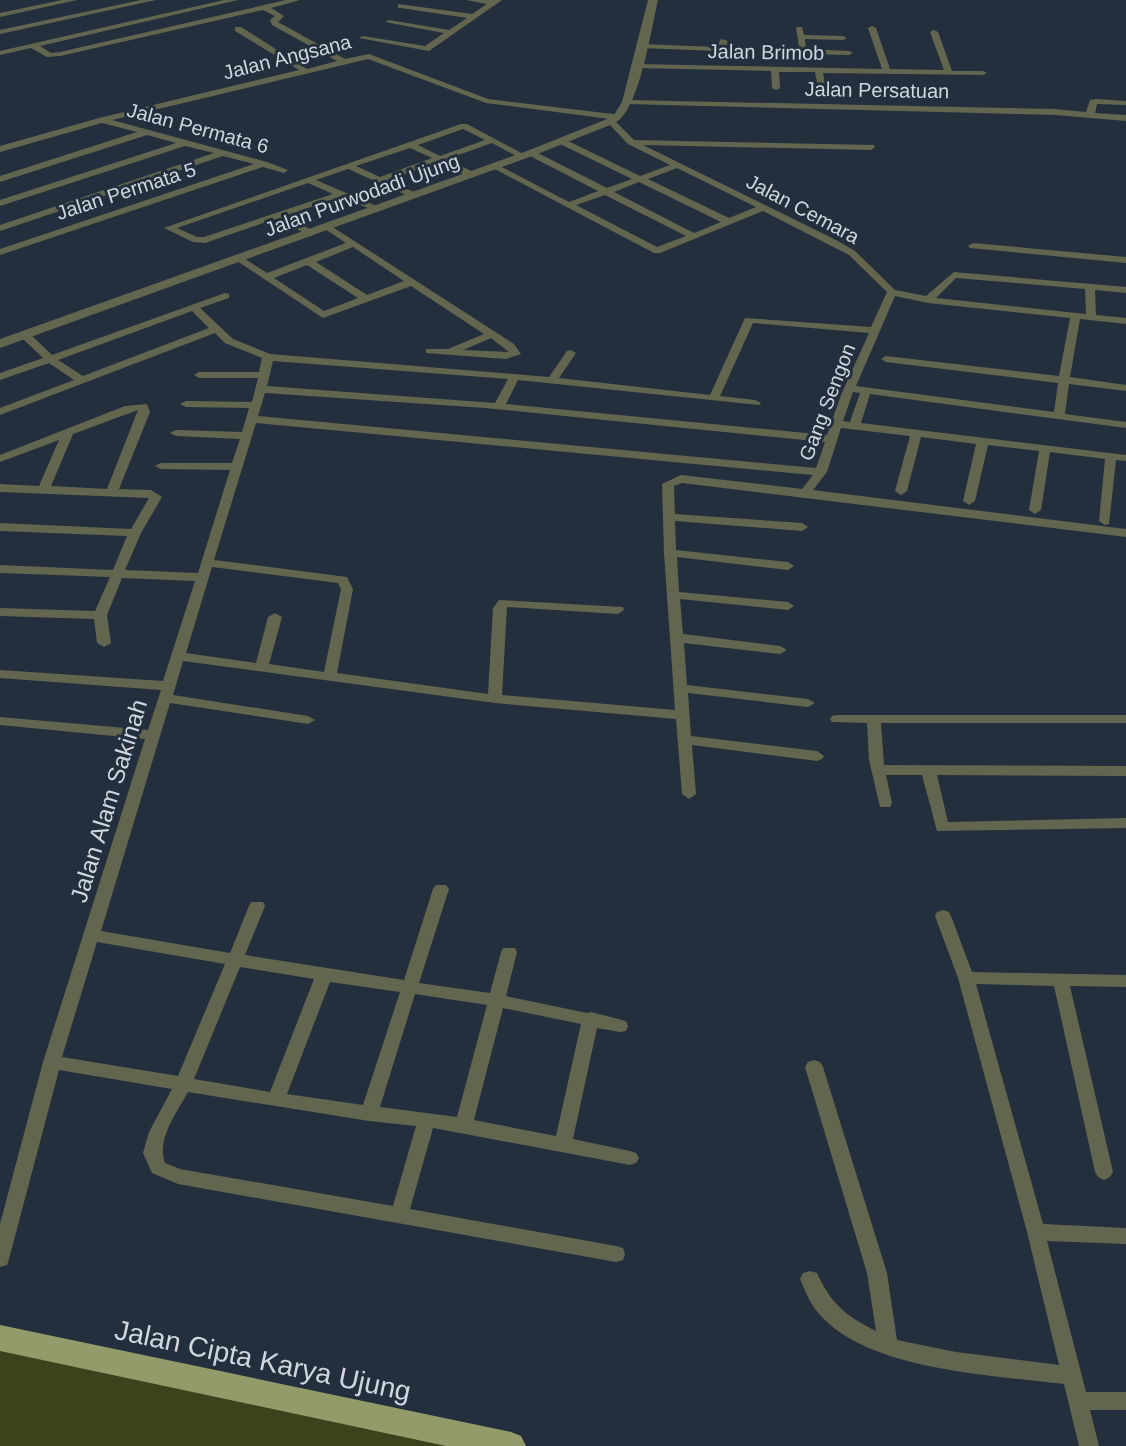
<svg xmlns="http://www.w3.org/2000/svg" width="1126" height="1446" font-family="Helvetica,sans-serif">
<rect width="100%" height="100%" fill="#242f3e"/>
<path fill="#3d421c" d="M0 1334 524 1446H0Z"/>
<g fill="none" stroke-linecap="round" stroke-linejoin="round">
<g fill="#62664e" fill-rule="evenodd">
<path d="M62 0H77L0 17V13Z"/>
<path d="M141 0H156L0 34V30Z"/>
<path d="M224 0H238L40 46 51 53 60 52 286 0H300L271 8 284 16 278 22 345 59 369 54 488 99 621 115V119H613L634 140 874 145 875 147 871 150 643 145 838 241 855 251 895 290 926 296 954 272 1126 287V293L1095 290 1096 315 1126 318V324L1080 319 1070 377 1126 385V391L1069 384 1065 414 1126 422V428L870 394 861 423 1126 455V461L1116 460 1109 524 1105 525 1099 521 1105 459 1050 452 1041 510 1035 514 1029 510 1039 451 988 445 975 501 969 505 963 501 976 444 921 437 907 491 901 495 895 491 910 436 841 428 827 472 813 490 1126 529V537L682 483 674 486 675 514 802 523 808 527 802 531 675 521 676 550 788 562 794 566 788 570 677 557 679 592 788 602 794 606 788 610 680 599 683 634 780 646 787 650 780 654 684 643 687 685 808 699 815 703 808 707 688 693 691 736 817 751 824 756 822 759 817 761 692 745 696 794 689 799 682 794 676 719 495 703 183 661 173 695 308 716 315 720 308 724 170 703 101 931 230 953 249 906 251 902H263L265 906 245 955 404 980 433 889 436 885H446L449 889 419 983 490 993 501 952 503 948H515L517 952 506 996 587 1013 591 1012 626 1021 628 1026 626 1031 620 1032 597 1028 573 1139 630 1151 636 1153 639 1158 636 1163 630 1165 433 1128 410 1209 616 1246 623 1248 625 1254 623 1260 616 1262 178 1184 152 1173 143 1153 149 1132 172 1089 59 1070 9 1259 7 1265 0 1267V1224L43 1062 145 739 0 725V717L148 730 161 690 0 678V670L163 681 195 581 122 578 107 615 111 643 104 647 97 643 94 619 0 616V608L95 611 110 577 0 573V565L113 570 127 536 0 531V523L131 529 149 498 0 492V484L39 486 59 440 0 462V455L125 406 147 404 150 412 119 489 151 490 162 497 141 533 125 570 198 573 230 470 161 469 155 466 161 463H232L240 439 176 436 170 433 176 430 242 432 249 408 186 407 180 404 186 401 252 402 258 378H199L194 375 199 372H259L262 358 225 343 215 333 0 415V408L74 380 49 363 0 380V373L43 358 21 337V333H29L52 355 225 293 229 294V298L200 308 233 339 270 354 549 377 567 351 571 350 576 353 559 378 710 395 745 318 871 327 887 292 849 255 763 211 660 253H654L489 166 496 164 569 202 598 191 528 155V151H534L607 188 632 179 558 143V139H564L640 176 670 165 628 144 608 123 607 121 610 119 486 103 368 59 112 120 267 162 288 170 284 173 263 167 0 255V249L254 164 223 156 0 231V225L214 153 185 146 0 206V200L176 143 147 135 0 182V176L137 132 102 123 0 152V146L99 118 299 70 235 31V27H241L307 69 337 61 272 25 270 20 275 16 263 10 60 56 47 57 31 48 0 55V51ZM677 168 756 207 729 218 648 179ZM639 182 721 222 694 233 614 192ZM605 195 686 236 657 247 576 205ZM956 278 1085 289 1086 314 936 298ZM895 296 928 303 1070 318 1059 376 886 356 881 359 886 362 1058 383 1054 412 856 386ZM192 311 209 328 83 376 58 360ZM753 323 869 333 841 395 827 435 506 404 518 380 759 405 761 403 755 400 720 396ZM273 361 508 379 495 403 267 386ZM853 392 860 393 850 422 843 421ZM265 393 485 408 825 442 816 468 258 416ZM138 410 107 489 51 486 73 434ZM256 423 813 475 802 489 681 475 662 484 664 553 675 710 502 695 507 607 618 614 624 610 623 607 499 600 493 608 488 694 337 673 353 589 347 577 214 560ZM212 567 338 583 341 589 324 672 269 664 282 617 275 613 268 617 256 663 186 653ZM97 942 225 964 178 1076 62 1057ZM240 967 314 979 270 1092 194 1079ZM330 982 400 992 363 1105 287 1094ZM415 994 487 1005 457 1117 380 1107ZM503 1008 581 1024 556 1136 474 1120ZM188 1092 369 1121 416 1126 393 1206 180 1169 165 1163C156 1140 177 1112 188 1092Z"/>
<path d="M466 0H502L429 51 359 38 363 36 425 46 444 33 385 22 389 20 449 30 467 18 401 8H398V4L472 14 487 4Z"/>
<path d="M872 26 876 28 890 69 944 70 930 32 934 30 938 32 952 71H983L987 73 983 75 823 73 826 88 822 90 818 88 815 72H779L780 88 776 90 772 88 771 71 635 68 631 66 635 64 882 69 868 28Z"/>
<path d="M796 27H802L804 35 843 36 847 38 843 40 805 39 806 49 849 51 853 53 849 55 807 54V60H801Z"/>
<path d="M721 39 728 41 726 47 717 51 641 48 637 46 641 44 716 47Z"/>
<path d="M1097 99 1126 101V105L1097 104 1095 113 1126 115V121L1055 115 627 104 623 102 627 100 1055 109 1086 112 1090 100Z"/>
<path d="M461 124H467L527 156 520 158 492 143 447 159 473 172V176H467L439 162 387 180 416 193 418 195 413 198 348 169 316 180 381 208 373 210 341 197 284 216 314 231V235L311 236 275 219 205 243 193 242 164 228ZM463 129 485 140 440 156 418 145ZM410 148 432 158 380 177 356 166ZM308 183 333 194 204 237H197L177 228Z"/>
<path d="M328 224 514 344 521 354 506 359 426 353V349H448L484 334 411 286 323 318 234 259 242 257 267 273 346 243 325 229 323 227ZM353 247 404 281 367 295 316 262ZM307 265 358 298 324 311 274 278ZM491 338 509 352 463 350Z"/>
<path d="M973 243 1126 257V263L970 248 968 246Z"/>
<path d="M837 715H1126V723H881L884 765 1126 766V776L937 775 948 822 1126 818V828L937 831 922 775H886L892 803 890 807H880L869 760 867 723 832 722 830 719 832 716Z"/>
<path d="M943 910 949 912 951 916 972 972 1126 975V987L1070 986 1113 1172 1110 1177 1104 1180 1098 1177 1095 1172 1054 986 976 984 1043 1224 1126 1228V1244L1047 1241 1086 1392H1126V1410H1090L1099 1446H1079L1064 1384C993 1375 873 1371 822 1317 811 1306 806 1293 800 1279L803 1273 810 1271 817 1273C831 1304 846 1316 876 1331L867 1273 805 1067 808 1062 814 1060 820 1062 823 1067 887 1273 897 1340 956 1352 1059 1365 1027 1232 958 978 935 916 937 912Z"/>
</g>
<path fill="#62664e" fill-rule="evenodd" d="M648 0H658C651 29 640 109 615 123L535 155 0 348V339L527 151 607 119 614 115 622 102Z"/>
<path fill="#949b6b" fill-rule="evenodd" d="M0 1325 511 1432 521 1436 526 1446H446L0 1351Z"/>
</g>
<g text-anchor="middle" stroke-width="6" stroke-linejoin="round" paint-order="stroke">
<g font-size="20" fill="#cfd6df" stroke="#242f3e">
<text transform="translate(766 52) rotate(1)" y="7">Jalan Brimob</text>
<text transform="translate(287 57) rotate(-14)" y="7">Jalan Angsana</text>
<text transform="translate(877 90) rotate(1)" y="7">Jalan Persatuan</text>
<text transform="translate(198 128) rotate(15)" y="7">Jalan Permata 6</text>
<text transform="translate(126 191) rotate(-18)" y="7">Jalan Permata 5</text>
<text transform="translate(362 195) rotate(-20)" y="7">Jalan Purwodadi Ujung</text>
<text transform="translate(803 209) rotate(28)" y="7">Jalan Cemara</text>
<text transform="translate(827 402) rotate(-69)" y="7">Gang Sengon</text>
</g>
<g font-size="24" fill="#cfd6df" stroke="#242f3e">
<text transform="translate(109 801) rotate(-73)" y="8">Jalan Alam Sakinah</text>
</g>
<g font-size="28" fill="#cfd6df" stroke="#242f3e">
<text transform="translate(263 1360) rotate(12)" y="10">Jalan Cipta Karya Ujung</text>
</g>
</g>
</svg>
